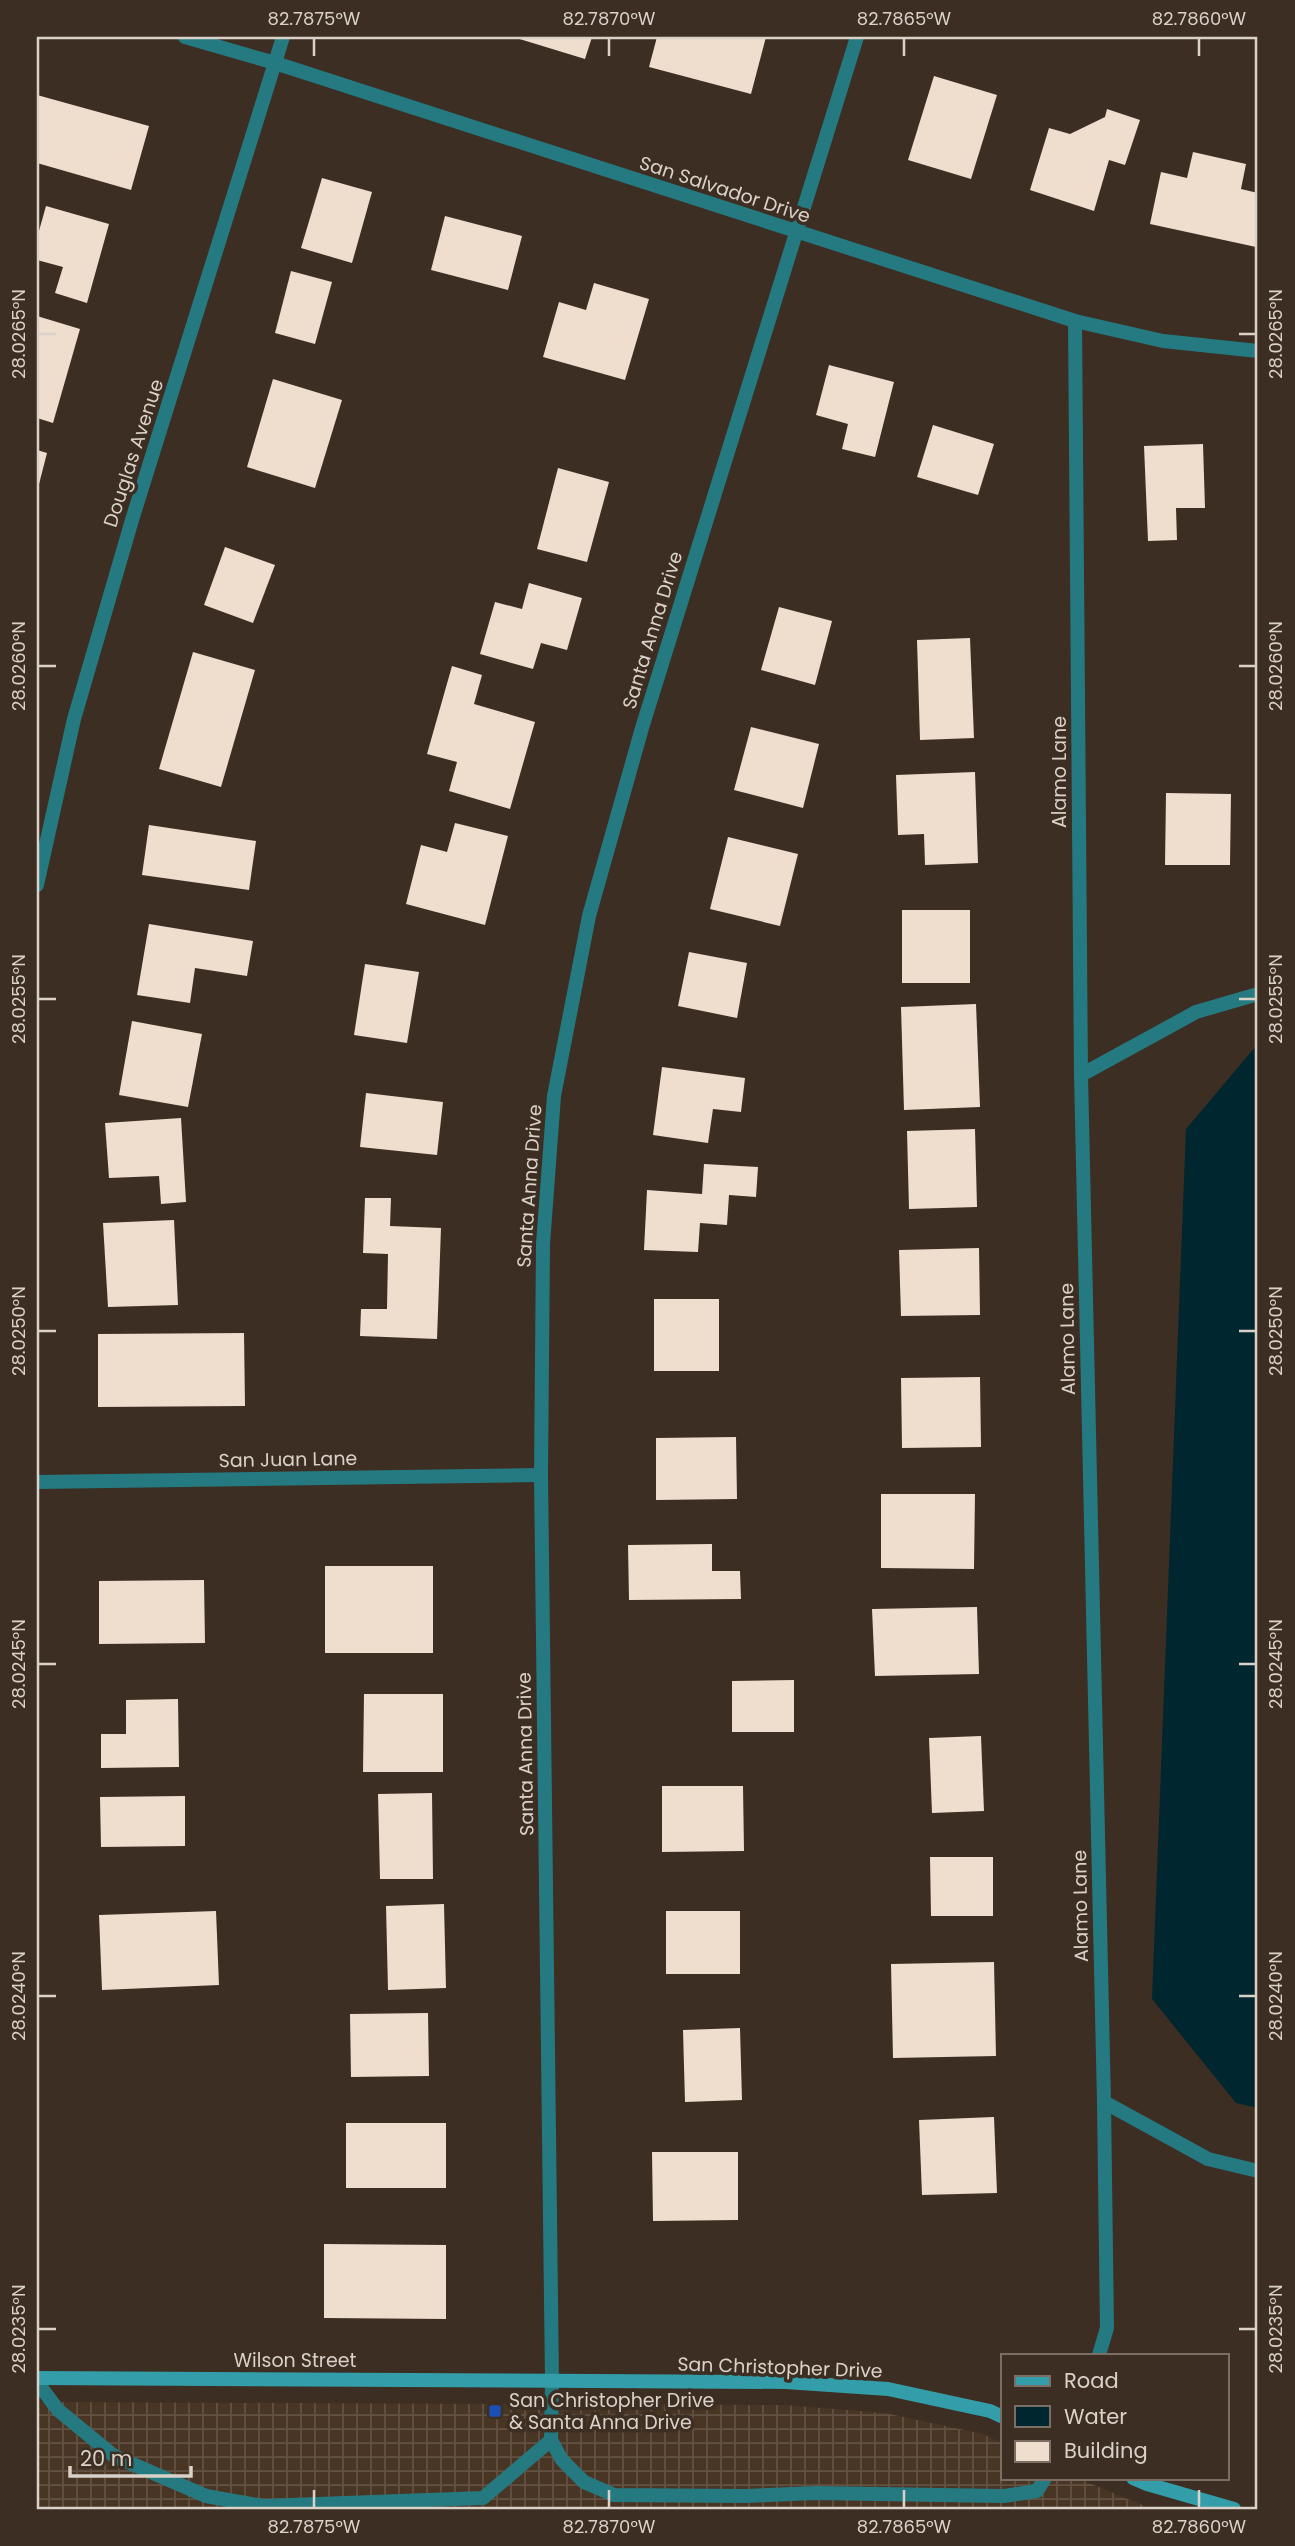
<svg xmlns="http://www.w3.org/2000/svg" width="1295" height="2546" font-family="Poppins,sans-serif">
<defs>
<pattern id="industrial-grid" width="8" height="8" patternUnits="userSpaceOnUse" patternTransform="scale(1.75)"><rect width="8" height="8" fill="#483524"/><path d="M0 4h8M4 0v8" fill="none" stroke="#625142"/></pattern>
</defs>
<rect width="100%" height="100%" fill="#3c2e22"/>
<path fill="url(#industrial-grid)" d="M37 2402 785 2405 885 2413 983 2434 1003 2444V2478H1077L1152 2509H37Z"/>
<path fill="#00262f" d="M1256 1046H1258V2108L1236 2103 1152 1999 1186 1129Z"/>
<g fill="#efddce">
<path d="M513 37H592L585 59Z"/>
<path d="M657 37H766L751 94 649 67Z"/>
<path d="M934 76 997 95 971 179 908 160Z"/>
<path d="M37 95 149 126 131 190 37 163Z"/>
<path d="M1107 109 1140 120 1125 165 1109 160 1094 211 1030 190 1049 128 1070 134 1105 117Z"/>
<path d="M1193 152 1246 164 1241 189 1258 193 1256 247 1150 224 1161 172 1187 178Z"/>
<path d="M322 178 372 192 352 263 301 248Z"/>
<path d="M46 206 109 224 87 303 55 293 63 267 37 260V238Z"/>
<path d="M445 216 522 236 508 290 431 270Z"/>
<path d="M291 271 332 282 315 344 275 333Z"/>
<path d="M594 283 649 299 625 380 543 357 559 302 586 310Z"/>
<path d="M37 316 80 329 53 423 37 418Z"/>
<path d="M829 365 894 382 875 457 842 449 848 424 816 415Z"/>
<path d="M273 379 342 400 315 488 247 467Z"/>
<path d="M933 425 994 444 978 495 917 477Z"/>
<path d="M1203 444 1205 508H1176L1177 540 1148 541 1144 446Z"/>
<path d="M37 450 47 453 38 488H37Z"/>
<path d="M558 468 609 482 587 562 537 549Z"/>
<path d="M225 547 275 565 253 623 204 605Z"/>
<path d="M529 583 582 598 567 650 541 643 533 669 480 654 495 602 522 609Z"/>
<path d="M779 607 832 621 815 685 761 670Z"/>
<path d="M970 638 974 738 920 740 917 640Z"/>
<path d="M193 652 255 670 221 787 159 769Z"/>
<path d="M452 666 482 675 474 704 535 722 510 809 449 791 457 762 427 754Z"/>
<path d="M751 727 819 744 803 808 734 790Z"/>
<path d="M975 772 978 863 925 865 924 834 898 835 896 775Z"/>
<path d="M1166 793 1231 794 1230 865H1165Z"/>
<path d="M455 823 508 836 485 925 406 904 421 845 447 852Z"/>
<path d="M149 825 256 841 249 890 142 875Z"/>
<path d="M728 837 798 854 780 926 710 909Z"/>
<rect x="902" y="910" width="68" height="73"/>
<path d="M149 924 253 941 247 976 195 968 190 1003 137 995Z"/>
<path d="M689 952 747 963 737 1018 678 1006Z"/>
<path d="M365 964 419 972 407 1043 354 1035Z"/>
<path d="M976 1004 980 1107 904 1110 901 1007Z"/>
<path d="M132 1021 202 1034 188 1107 119 1095Z"/>
<path d="M662 1067 745 1078 741 1112 713 1109 708 1143 653 1135Z"/>
<path d="M366 1093 443 1102 437 1155 360 1147Z"/>
<path d="M181 1118 186 1202 161 1204 159 1176 109 1178 105 1123Z"/>
<path d="M975 1129 977 1207 909 1209 907 1131Z"/>
<path d="M704 1164 758 1167 756 1197 729 1195 727 1225 700 1223 698 1252 644 1250 647 1190 702 1194Z"/>
<path d="M365 1198H391L390 1226 441 1228 437 1339 360 1336 361 1309H387L388 1254 363 1253Z"/>
<path d="M174 1220 178 1305 108 1307 103 1223Z"/>
<path d="M979 1248 980 1315 901 1316 899 1250Z"/>
<rect x="654" y="1299" width="65" height="72"/>
<path d="M244 1333 245 1406 98 1407V1334Z"/>
<path d="M980 1377 981 1447 902 1448 901 1378Z"/>
<path d="M736 1437 737 1499 656 1500V1438Z"/>
<path d="M881 1494H975L974 1569 881 1568Z"/>
<path d="M712 1544V1571H740L741 1599 629 1600 628 1545Z"/>
<rect x="325" y="1566" width="108" height="87"/>
<path d="M204 1580 205 1643 99 1644V1581Z"/>
<path d="M977 1607 979 1674 875 1676 872 1609Z"/>
<path d="M794 1680V1732H732V1681Z"/>
<path d="M364 1694H443V1772H363Z"/>
<path d="M178 1699 179 1767 101 1768V1734H126V1700Z"/>
<path d="M981 1736 984 1811 932 1813 929 1738Z"/>
<path d="M662 1786H743L744 1851 662 1852Z"/>
<path d="M432 1793 433 1879H380L378 1794Z"/>
<path d="M185 1796V1846L101 1847 100 1797Z"/>
<path d="M930 1857H993V1916H931Z"/>
<path d="M444 1904 446 1988 388 1990 386 1906Z"/>
<path d="M216 1911 219 1985 102 1990 99 1915Z"/>
<rect x="666" y="1911" width="74" height="63"/>
<path d="M994 1962 996 2056 893 2058 891 1964Z"/>
<path d="M428 2013 429 2076 351 2077 350 2014Z"/>
<path d="M740 2028 742 2100 685 2102 683 2030Z"/>
<path d="M994 2117 997 2193 922 2195 919 2120Z"/>
<rect x="346" y="2123" width="100" height="65"/>
<path d="M652 2152H738V2220L653 2221Z"/>
<path d="M324 2244 446 2245V2319L324 2318Z"/>
</g>
<g fill="none" stroke-linecap="round" stroke-linejoin="round">
<g stroke="#257a82" stroke-width="14">
<path d="M552 2381 551 2440 562 2460 584 2482 614 2495 745 2496 816 2493 1004 2496 1037 2491 1045 2478"/>
<path d="M37 2382 58 2410 114 2456 206 2496 263 2506 483 2498 551 2440"/>
</g>
<g stroke="#257a82" stroke-width="14">
<path d="M185 37 275 63 1075 321 1163 341 1258 351"/>
<path d="M1075 321 1081 1075 1104 2102 1107 2328 1099 2355"/>
<path d="M37 885 74 719 132 520 283 37"/>
<path d="M1081 1075 1196 1012 1258 994"/>
<path d="M37 1482 541 1475"/>
<path d="M1104 2102 1208 2159 1258 2171"/>
<path d="M552 2381 541 1475 543 1244 554 1096 589 916 642 728 857 37"/>
</g>
<g stroke="#339ea9" stroke-width="14">
<path d="M37 2378 786 2382 888 2389 990 2411 1003 2417"/>
<path d="M1133 2478 1147 2484 1234 2509"/>
</g>
</g>
<path fill="none" stroke="#dad1c9" stroke-width="2.5" d="M314 38V56M609 38V56M904 38V56M1199 38V56M38 334H56M1239 334H1256M38 666H56M1239 666H1256M38 999H56M1239 999H1256M38 1331H56M1239 1331H1256M38 1664H56M1239 1664H1256M38 1996H56M1239 1996H1256M38 2329H56M1239 2329H1256M314 2490V2508M609 2490V2508M904 2490V2508M1199 2490V2508"/>
<rect fill="#1a4fb4" stroke="#3c2e22" stroke-width="2.5" x="488" y="2404" width="14" height="14" rx="3.5"/>
<g text-anchor="middle" stroke-width="7" stroke-linejoin="round" paint-order="stroke">
<g font-size="19" fill="#dad1c9" stroke="#3c2e22">
<text transform="translate(725 189) rotate(18)" y="7">San Salvador Drive</text>
<text transform="translate(133 453) rotate(-72)" y="7">Douglas Avenue</text>
<text transform="translate(652 630) rotate(-73)" y="7">Santa Anna Drive</text>
<text transform="translate(1059 772) rotate(-90)" y="7">Alamo Lane</text>
<text transform="translate(529 1186) rotate(-86)" y="7">Santa Anna Drive</text>
<text transform="translate(1067 1339) rotate(-91)" y="7">Alamo Lane</text>
<text transform="translate(288 1459) rotate(-1)" y="7">San Juan Lane</text>
<text transform="translate(525 1754) rotate(-91)" y="7">Santa Anna Drive</text>
<text transform="translate(1080 1906) rotate(-91)" y="7">Alamo Lane</text>
<text x="295" y="2367">Wilson Street</text>
<text transform="translate(780 2367) rotate(2)" y="7">San Christopher Drive</text>
</g>
<g font-size="19" fill="#dad1c9" stroke="#3c2e22" text-anchor="start">
<text x="509" y="2407">San Christopher Drive<tspan x="509" dy="22">&amp; Santa Anna Drive</tspan></text>
</g>
</g>
<rect width="1295" height="2546" fill="none" stroke="#3c2e22" stroke-width="77"/>
<rect x="1001" y="2354" width="228" height="126" fill="#3c2e22" stroke="#7b6f65" stroke-width="2"/>
<rect x="1015" y="2376" width="35" height="10" fill="#339ea9" stroke="#7b6f65" stroke-width="2"/>
<text x="1064" y="2388" font-size="21" fill="#dad1c9">Road</text>
<rect x="1015" y="2406" width="35" height="21" fill="#00262f" stroke="#7b6f65" stroke-width="2"/>
<text x="1064" y="2424" font-size="21" fill="#dad1c9">Water</text>
<rect x="1015" y="2441" width="35" height="21" fill="#efddce" stroke="#7b6f65" stroke-width="2"/>
<text x="1064" y="2458" font-size="21" fill="#dad1c9">Building</text>
<path d="M70 2466v10h121v-10" fill="none" stroke="#dad1c9" stroke-width="3.5"/>
<text x="80" y="2466" font-size="21" fill="#dad1c9" stroke="#3c2e22" stroke-width="5" paint-order="stroke">20 m</text>
<rect x="38" y="38" width="1218" height="2470" fill="none" stroke="#dad1c9" stroke-width="2.5"/>
<g font-size="18" text-anchor="middle" fill="#dad1c9">
<text x="314" y="25">82.7875°W</text>
<text x="609" y="25">82.7870°W</text>
<text x="904" y="25">82.7865°W</text>
<text x="1199" y="25">82.7860°W</text>
<text transform="translate(19 334) rotate(-90)" y="6">28.0265°N</text>
<text transform="translate(1276 334) rotate(-90)" y="6">28.0265°N</text>
<text transform="translate(19 666) rotate(-90)" y="6">28.0260°N</text>
<text transform="translate(1276 666) rotate(-90)" y="6">28.0260°N</text>
<text transform="translate(19 999) rotate(-90)" y="6">28.0255°N</text>
<text transform="translate(1276 999) rotate(-90)" y="6">28.0255°N</text>
<text transform="translate(19 1331) rotate(-90)" y="6">28.0250°N</text>
<text transform="translate(1276 1331) rotate(-90)" y="6">28.0250°N</text>
<text transform="translate(19 1664) rotate(-90)" y="6">28.0245°N</text>
<text transform="translate(1276 1664) rotate(-90)" y="6">28.0245°N</text>
<text transform="translate(19 1996) rotate(-90)" y="6">28.0240°N</text>
<text transform="translate(1276 1996) rotate(-90)" y="6">28.0240°N</text>
<text transform="translate(19 2329) rotate(-90)" y="6">28.0235°N</text>
<text transform="translate(1276 2329) rotate(-90)" y="6">28.0235°N</text>
<text x="314" y="2533">82.7875°W</text>
<text x="609" y="2533">82.7870°W</text>
<text x="904" y="2533">82.7865°W</text>
<text x="1199" y="2533">82.7860°W</text>
</g>
</svg>
